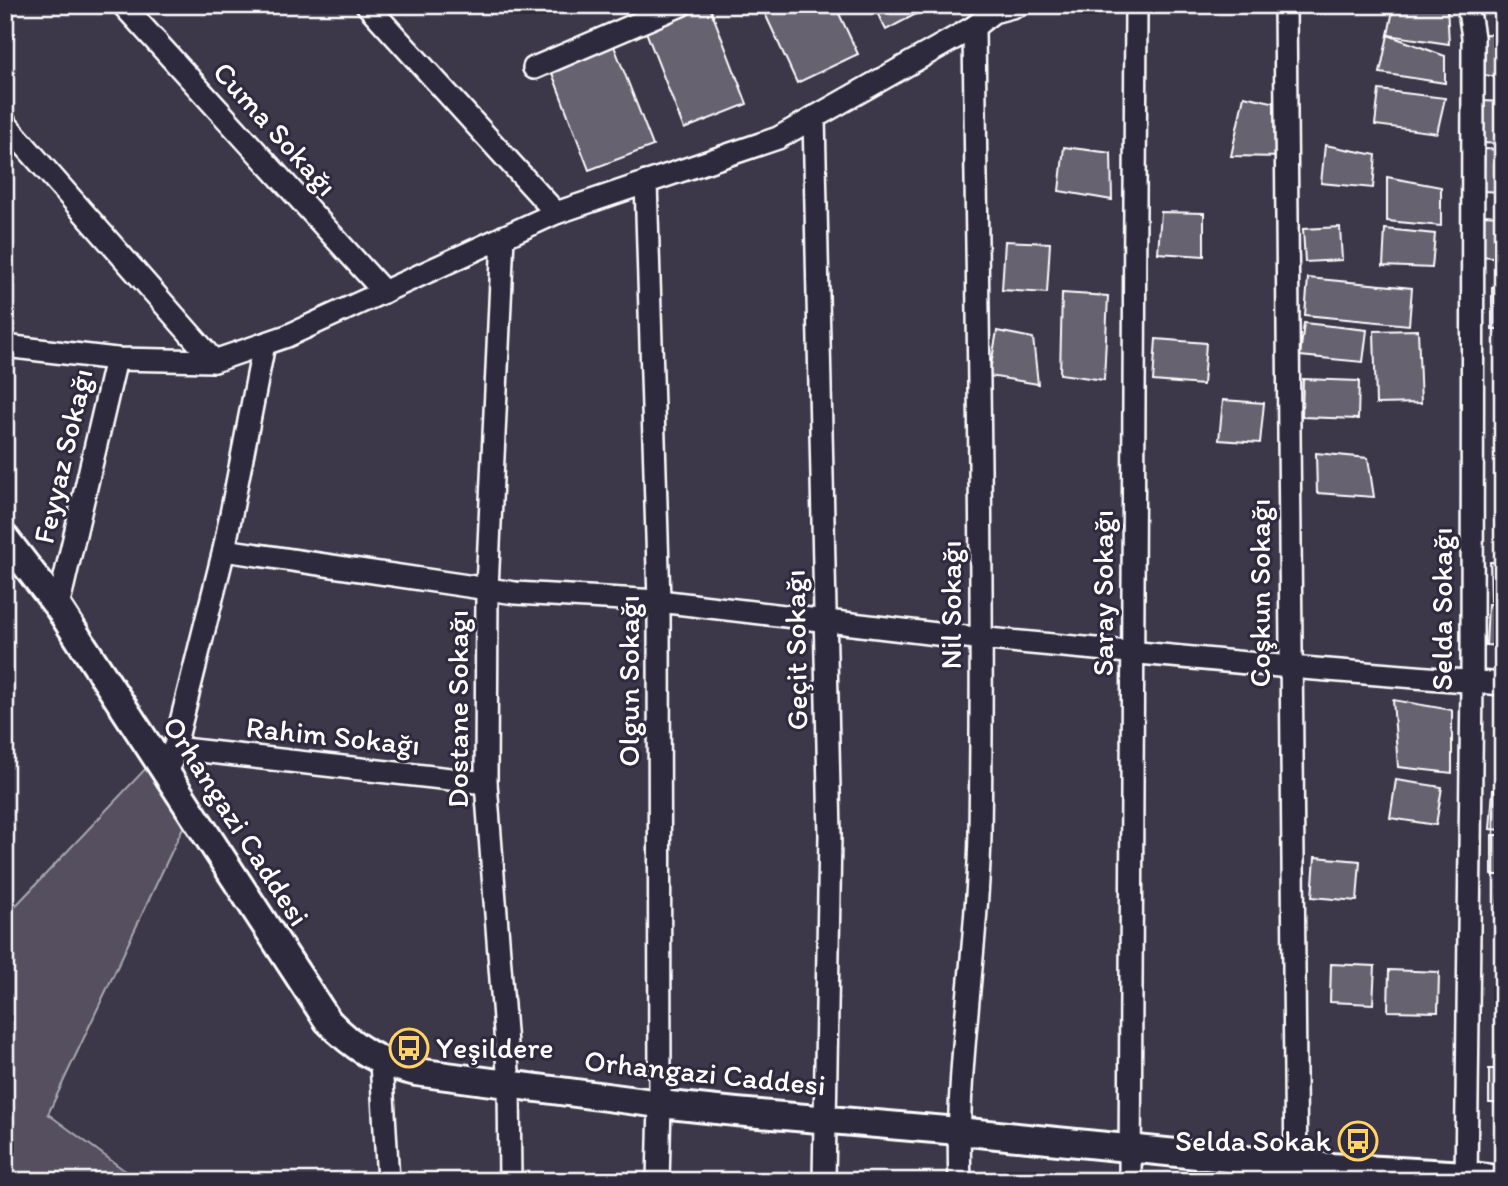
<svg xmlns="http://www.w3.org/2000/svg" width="1508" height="1186" font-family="Itim,sans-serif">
<rect width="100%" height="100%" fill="#3c3749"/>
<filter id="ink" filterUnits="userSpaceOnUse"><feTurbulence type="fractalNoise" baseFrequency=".0143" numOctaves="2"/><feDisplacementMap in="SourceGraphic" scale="14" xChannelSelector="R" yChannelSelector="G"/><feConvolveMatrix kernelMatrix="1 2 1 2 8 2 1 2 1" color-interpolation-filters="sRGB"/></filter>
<g filter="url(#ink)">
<path fill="#555060" stroke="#aaa8b0" stroke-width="2" d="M149 765 186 821 48 1114 139 1181H5V917Z"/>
<g fill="#666270" stroke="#fff" stroke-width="2">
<path d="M691 5H709L747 104 684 129 643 24Z"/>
<path d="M761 5H835L858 54 797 83Z"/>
<path d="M873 5H933L886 30Z"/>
<path d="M1394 5H1447L1449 44 1388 35Z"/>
<path d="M1484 34 1503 35V77L1481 75Z"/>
<path d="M1388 35 1445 56V83L1380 73Z"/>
<path d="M612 41 653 146 589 170 549 65Z"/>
<path d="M1379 90 1445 98 1437 133 1375 125Z"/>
<path d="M1244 96 1286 105V157L1231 156Z"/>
<path d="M1483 101 1503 102V144L1481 143Z"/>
<path d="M1325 145 1376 155 1373 188 1321 183Z"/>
<path d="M1064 147 1111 153 1112 200 1059 191Z"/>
<path d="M1485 149 1503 150V192L1483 191Z"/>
<path d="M1387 177 1441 187V226L1387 221Z"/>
<path d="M1161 212 1204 213V256L1158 253Z"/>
<path d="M1483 215 1503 216V258L1481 256Z"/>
<path d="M1340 227 1342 260 1305 262 1303 229Z"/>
<path d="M1385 229 1435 234 1432 268 1383 266Z"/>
<path d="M1005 241 1050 243 1047 293 1002 290Z"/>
<path d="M1308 278 1412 288 1409 325 1305 315Z"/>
<rect x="1492" y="287" width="11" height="42"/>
<path d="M1062 293 1108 296 1104 380 1060 374Z"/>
<path d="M1304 323 1367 330 1363 362 1300 356Z"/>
<path d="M1418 330 1421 403 1376 404 1374 331Z"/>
<path d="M997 331 1033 338 1038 384 989 376Z"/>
<path d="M1156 339 1206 343 1203 385 1153 381Z"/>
<path d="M1303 379 1359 381 1358 419 1302 417Z"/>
<path d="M1223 400 1264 403 1260 443 1219 440Z"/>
<path d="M1499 428H1503V474L1496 473Z"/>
<path d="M1316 453 1368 458 1374 497 1317 493Z"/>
<path d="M1490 562H1503V601H1491Z"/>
<path d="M1488 604H1503V646L1486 645Z"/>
<path d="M1393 700 1452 710V773L1398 767Z"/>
<path d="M1396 780 1442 787 1436 825 1390 818Z"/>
<path d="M1493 790 1503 791V830L1490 829Z"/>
<rect x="1492" y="835" width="11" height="40"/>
<path d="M1315 857 1360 861 1357 901 1312 897Z"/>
<path d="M1500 881H1503V924L1496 923Z"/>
<path d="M1331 964 1375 966 1373 1004 1330 1002Z"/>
<path d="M1389 970 1439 972 1438 1012 1388 1011Z"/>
<rect x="1489" y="1069" width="14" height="34"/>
<path d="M1499 1115H1503V1146H1496Z"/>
<path d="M1170 1176 1199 1180 1200 1181H1170Z"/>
</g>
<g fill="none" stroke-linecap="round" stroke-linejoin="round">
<defs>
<g id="minor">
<path d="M123 5 384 292"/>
<path d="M367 5 556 213"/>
<path d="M1285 5 1296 1181"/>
<path d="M534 68 681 5"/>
<path d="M814 117 830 835 824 1181"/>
<path d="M5 123 214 361"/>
<path d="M646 182 659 601 660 1104 658 1181"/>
<path d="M503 237 487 589 486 783 509 1084 510 1181"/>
<path d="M264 344 224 550 515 593 659 601 945 635 1290 667 1503 684"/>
<path d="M5 346 116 359 214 361 287 336 556 213 778 138 974 27 993 12 1019 5"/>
<path d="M58 607 116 359"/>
<path d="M174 748 486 783"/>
<path d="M171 762 224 550"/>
<path d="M381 1062 388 1181"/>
<path d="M960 1181C955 1065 978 949 980 834 984 565 977 296 974 27"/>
<path d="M1130 1181 1136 5"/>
<path d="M1466 1181 1472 682 1473 37 1468 5"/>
</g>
<path id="tertiary" d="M5 538 58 607 328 1021C354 1048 380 1064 416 1072L660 1104 736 1112 958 1131 1296 1165 1466 1175 1503 1180"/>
</defs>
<use href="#minor" stroke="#fff" stroke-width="26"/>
<use href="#tertiary" stroke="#fff" stroke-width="32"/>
<use href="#minor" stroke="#2f2a3d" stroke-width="21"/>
<use href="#tertiary" stroke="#2f2a3d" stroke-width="26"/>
</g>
</g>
<defs>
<symbol id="bus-ring" viewBox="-11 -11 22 22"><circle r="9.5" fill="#2f2a3d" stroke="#ffd166" stroke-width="1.5"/><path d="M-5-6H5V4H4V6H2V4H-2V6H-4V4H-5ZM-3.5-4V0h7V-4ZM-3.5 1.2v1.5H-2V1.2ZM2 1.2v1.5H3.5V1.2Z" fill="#ffd166"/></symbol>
</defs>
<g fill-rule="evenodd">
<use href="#bus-ring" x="387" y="1026" width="44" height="44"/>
<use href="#bus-ring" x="1336" y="1119" width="44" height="44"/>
</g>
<g text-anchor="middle" stroke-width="6" stroke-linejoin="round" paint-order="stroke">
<g font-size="30" fill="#fff" stroke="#2f2a3d">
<text transform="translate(275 129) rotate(48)" y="10">Cuma Sokağı</text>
<text transform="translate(63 456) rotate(-77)" y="10">Feyyaz Sokağı</text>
<text transform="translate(1103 593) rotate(-90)" y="10">Saray Sokağı</text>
<text transform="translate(1260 593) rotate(-90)" y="10">Coşkun Sokağı</text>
<text transform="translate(951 605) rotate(-90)" y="10">Nil Sokağı</text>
<text transform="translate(1442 609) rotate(-90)" y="10">Selda Sokağı</text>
<text transform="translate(796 650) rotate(-91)" y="10">Geçit Sokağı</text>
<text transform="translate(629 681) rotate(-90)" y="10">Olgun Sokağı</text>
<text transform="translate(458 709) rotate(-90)" y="10">Dostane Sokağı</text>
<text transform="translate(333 736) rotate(6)" y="10">Rahim Sokağı</text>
<text transform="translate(236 821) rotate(57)" y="10">Orhangazi Caddesi</text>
<text transform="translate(705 1073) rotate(6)" y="10">Orhangazi Caddesi</text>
</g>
<g font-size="30" fill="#fff" stroke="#2f2a3d" text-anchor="start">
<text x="436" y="1058">Yeşildere</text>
<text x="1331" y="1151" text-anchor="end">Selda Sokak</text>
</g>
</g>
<rect width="1508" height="1186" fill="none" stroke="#2f2a3d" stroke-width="28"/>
<rect x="14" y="14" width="1480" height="1158" fill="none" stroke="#fff" stroke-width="2.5" filter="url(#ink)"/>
</svg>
